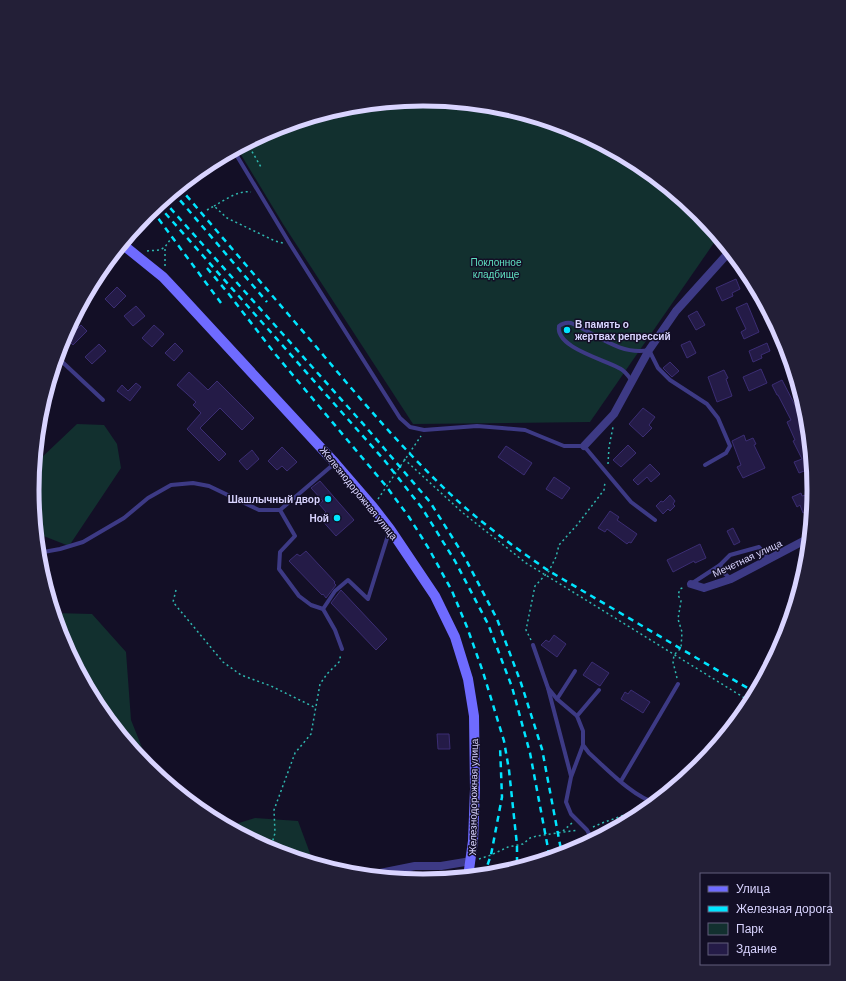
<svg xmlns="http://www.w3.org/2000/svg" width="846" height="981" font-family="'DM Sans',sans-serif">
<rect width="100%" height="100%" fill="#130f26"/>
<g fill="#12302f">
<path d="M423 100 500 107 573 129 640 166 700 214 718 237 590 422 413 424 283 224 237 148 274 129 347 107Z"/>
<path d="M77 424 104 425 117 444 121 468 69 546 36 533 32 490 35 460 38 461Z"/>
<path d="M54 613 92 614 126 652 131 720 151 770 146 767 98 708 62 640Z"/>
<path d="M255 818 298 821 311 856 305 861 273 852 226 827Z"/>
</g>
<g fill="#241b47" stroke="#3b2d73">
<path d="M736 279 740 289 732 293 733 296 722 301 716 288Z"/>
<path d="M117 287 126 296 114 308 105 299Z"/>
<path d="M747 303 759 332 744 339 741 332 746 329 736 308Z"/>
<path d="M136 306 145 316 133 326 124 316Z"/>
<path d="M697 311 705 325 696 330 688 316Z"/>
<path d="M81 325 87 331 73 345 67 339Z"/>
<path d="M154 325 164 334 152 347 142 338Z"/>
<path d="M690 341 696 353 687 358 681 345Z"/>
<path d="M175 343 183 351 174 361 165 353Z"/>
<path d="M767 343 770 351 761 355 762 358 753 362 749 351Z"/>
<path d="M99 344 106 351 92 364 85 357Z"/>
<path d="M670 362 679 371 672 377 663 368Z"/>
<path d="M761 369 767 383 749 391 743 377Z"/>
<path d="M724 370 728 378 726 379 732 396 717 402 708 377Z"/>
<path d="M189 372 208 390 217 381 254 418 242 430 220 408 200 428 226 454 219 461 187 429 201 413 193 405 196 402 177 385Z"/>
<path d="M782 380 797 409 796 410 809 438 812 468 799 473 794 462 802 459 793 441 795 440 787 422 791 420 778 395H777L772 385Z"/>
<path d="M136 383 141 387 130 401 117 391 122 385 128 391Z"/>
<path d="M643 408 655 417 649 425 652 428 643 437 629 424Z"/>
<path d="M744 435 746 441 753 438 756 444 754 445 765 468 743 478 737 467 741 465 732 441Z"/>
<path d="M628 445 636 453 621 467 613 460Z"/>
<path d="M506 446 532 463 524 475 498 457Z"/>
<path d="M282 447 297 462 287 471 282 466 277 470 268 461Z"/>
<path d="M252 450 259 459 247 470 239 461Z"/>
<path d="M650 464 660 474 651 482 647 477 638 485 633 480Z"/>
<path d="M554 477 570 488 562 499 546 489Z"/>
<path d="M320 481 354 520 336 536 319 517 326 512 319 504 323 501 311 488Z"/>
<path d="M801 493 802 496 806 495 812 508 803 513 800 505 797 507 792 497Z"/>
<path d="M670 495 675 501 673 504 675 506 670 511 668 509 663 514 656 506 661 501 663 502Z"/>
<path d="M610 511 619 517 617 520 637 534 631 543 629 542 627 544 607 529 605 532 598 528Z"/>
<path d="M733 528 740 542 734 545 727 531Z"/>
<path d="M700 544 706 558 695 563 694 561 673 572 667 560Z"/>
<path d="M306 551 335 582 334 583 336 585 326 598 323 594 322 595 289 561 297 554 300 556Z"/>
<path d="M341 590 387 639 376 650 331 603Z"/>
<path d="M554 635 566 644 557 657 541 645 546 640 549 642Z"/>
<path d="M592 662 609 673 600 686 583 675Z"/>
<path d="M631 690 650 702 643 713 621 699 625 692 628 694Z"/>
<path d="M437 734H449L450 749H438Z"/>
</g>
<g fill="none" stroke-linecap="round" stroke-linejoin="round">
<g stroke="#2fb8b0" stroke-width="1.5" stroke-dasharray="2 3" stroke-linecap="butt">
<path d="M247 143 261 167"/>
<path d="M214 206C225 200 238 190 251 192"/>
<path d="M207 210 214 206 227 218 275 241 283 243"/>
<path d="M147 251 160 250 165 247"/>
<path d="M165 266V247L170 240"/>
<path d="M404 459 463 513 526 563 751 702"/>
<path d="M608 464 609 447 613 427"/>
<path d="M378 499 421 436"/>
<path d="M176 590 173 602 223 662 241 675 271 686 316 708"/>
<path d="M531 640 526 630 535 586 549 571 556 557 559 545 577 525 604 490 605 482"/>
<path d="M677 678 673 662 674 655 681 648 682 632 678 619 681 601 678 595 680 589 684 587"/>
<path d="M593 827 602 823 647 807"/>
<path d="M563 831 572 823"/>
<path d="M270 850 275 833 274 810 295 753 311 734 320 684 327 674 339 662 341 654"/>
<path d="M479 859 491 855 508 847 523 844 530 838 537 836 578 830"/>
</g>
<g stroke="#3d3a85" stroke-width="4">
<path d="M234 151 290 244 400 418 410 427 424 430 477 426 502 428 525 430 564 446H584L631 502 655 520"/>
<path d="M57 357 103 400"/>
<path d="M632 381C629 377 626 372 621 369 607 360 555 348 559 326 563 323 566 322 571 323 596 334 621 356 649 350L658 368 670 380 707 404 718 418 730 446 726 453 705 465"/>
<path d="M280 510 295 536 280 552 279 569 299 596 311 605 323 609 335 630 342 649"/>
<path d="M38 553 60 549 83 542 124 518 148 498 171 485 193 483 209 486 259 510H280L335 463"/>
<path d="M720 565 724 573 731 579"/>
<path d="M691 584 720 565 730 555 759 547 769 559"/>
<path d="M323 609 335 591 348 580 368 599 389 532"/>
<path d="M533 645 548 688 557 699 577 716"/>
<path d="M548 688 571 776"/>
<path d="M599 690 577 716 583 731V745L589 753C607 769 633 797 656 803"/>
<path d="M557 699 575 671"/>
<path d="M583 745 571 777 566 802 571 814 587 830 593 841"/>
<path d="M621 781 678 684"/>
</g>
<g stroke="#3d3a85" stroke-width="8">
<path d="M584 446 614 414 649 350 676 311 730 251"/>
<path d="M691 584 704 588 731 579 809 538"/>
<path d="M371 876 380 873 415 866H441L471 861"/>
</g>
<path stroke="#6f6bff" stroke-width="10" d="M122 244 163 277 179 294 335 463 373 507 390 529 435 596 455 637 468 679 474 716 475 789 473 841 468 877"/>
<g stroke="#00e5ff" stroke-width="2.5" stroke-dasharray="6 5" stroke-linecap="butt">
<path d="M179 187C224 239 268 291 313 343 362 401 412 461 469 511 494 532 521 552 549 571L756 693"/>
<path d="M173 192 267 302"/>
<path d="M163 200 365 426 430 502 464 556 497 619 521 683 542 749 562 855"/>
<path d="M158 205 385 461 422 508 455 561 488 624 512 687 530 753 550 859"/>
<path d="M152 210 221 303"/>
<path d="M207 268 228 293 276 355 386 486 409 517 429 549 452 591 467 627 483 672 504 741 509 770 517 845V869"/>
<path d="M484 875 491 855 502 797 500 746"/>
</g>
</g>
<g fill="#00e5ff" stroke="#130f26" stroke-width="1.5">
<circle cx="567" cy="330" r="4"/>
<circle cx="328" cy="499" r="4"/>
<circle cx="337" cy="518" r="4"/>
</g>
<g text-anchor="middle" stroke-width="3" stroke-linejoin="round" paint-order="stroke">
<g font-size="10" fill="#5fe0c0" stroke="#130f26">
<text x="496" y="266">Поклонное<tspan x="496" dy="12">кладбище</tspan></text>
</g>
<g font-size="10" font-weight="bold" fill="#d9d4ff" stroke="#130f26" text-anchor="end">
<text x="575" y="328" text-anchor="start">В память о<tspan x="575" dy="12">жертвах репрессий</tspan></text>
<text x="320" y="503">Шашлычный двор</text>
<text x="329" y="522">Ной</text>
</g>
<g font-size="10" fill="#d9d4ff" stroke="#130f26">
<text transform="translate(359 493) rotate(51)" y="4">Железнодорожная улица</text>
<text transform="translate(747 558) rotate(-25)" y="4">Мечетная улица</text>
<text transform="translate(473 797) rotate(-89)" y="4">Железнодорожная улица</text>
</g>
</g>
<path d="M0 0H846V981H0ZM39 490a384 384 0 1 1 768 0a384 384 0 1 1-768 0Z" fill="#231f37" fill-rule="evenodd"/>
<path fill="none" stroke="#d9d4ff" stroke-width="5" d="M39 490a384 384 0 1 1 768 0a384 384 0 1 1-768 0Z"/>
<rect x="700" y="873" width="130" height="92" fill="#130f26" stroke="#625e7d"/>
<rect x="708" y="886" width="20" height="6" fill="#6f6bff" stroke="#625e7d"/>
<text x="736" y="893" font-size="12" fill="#d9d4ff">Улица</text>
<rect x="708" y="906" width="20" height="6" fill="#00e5ff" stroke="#625e7d"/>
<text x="736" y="913" font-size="12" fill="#d9d4ff">Железная дорога</text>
<rect x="708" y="923" width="20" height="12" fill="#12302f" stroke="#625e7d"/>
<text x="736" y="933" font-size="12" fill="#d9d4ff">Парк</text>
<rect x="708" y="943" width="20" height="12" fill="#241b47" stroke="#625e7d"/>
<text x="736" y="953" font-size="12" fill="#d9d4ff">Здание</text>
</svg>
